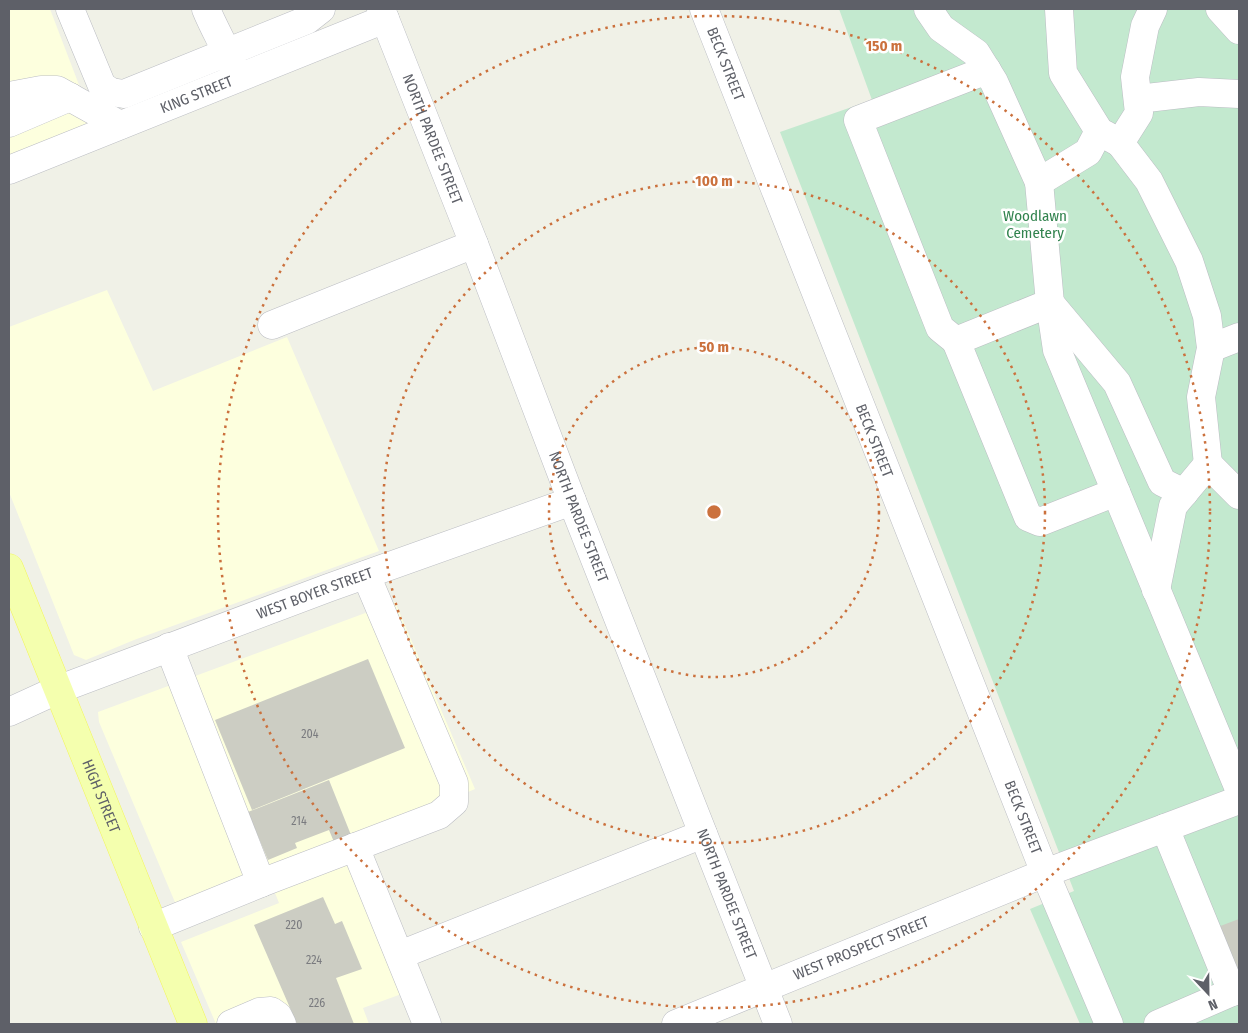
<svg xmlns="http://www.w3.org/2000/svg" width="1248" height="1033" font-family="'Fira Sans Condensed',sans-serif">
<rect width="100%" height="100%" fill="#f0f1e7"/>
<g fill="#fdffde">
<path d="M9 9H50L84 98 134 114 9 164Z"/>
<path d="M107 290 153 391 287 337 379 551 134 640 86 660 74 655 9 492V327Z"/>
<path d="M395 602 475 789 349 843 407 992 363 1008 369 1024H216L181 942 279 903 267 873 177 907 99 722 98 712Z"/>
</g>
<path fill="#c3e9cf" d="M839 9H1239V1024H1080L1030 909 1074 891 780 132 872 100Z"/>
<g fill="#cccdc3">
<path d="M368 659 405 748 252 810 215 720Z"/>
<path d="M329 780 351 835 334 842 329 830 295 843 297 848 268 860 248 812Z"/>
<path d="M323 897 335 924 342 921 362 969 336 978 354 1024H297L254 925Z"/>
<path d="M1239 919V974L1215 928Z"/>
</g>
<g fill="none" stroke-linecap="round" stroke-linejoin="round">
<defs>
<g id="minor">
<path d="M70 9 102 86 111 92 124 94 307 20 321 9"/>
<path d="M206 9C214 29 226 48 234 69"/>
<path id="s1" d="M381 9 474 244 572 501 778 1024"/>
<path id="s2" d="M704 9 1045 873 1109 1024"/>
<path d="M928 9 941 28 976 53 994 82 1039 182 1088 152 1099 131 1063 73 1059 9"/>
<path d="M1220 9 1239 30"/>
<path d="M987 70 858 120 940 328 956 341 1050 303 1039 182"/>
<path d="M9 96 41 90H57L120 125"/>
<path d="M1138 99 1199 92 1239 94"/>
<path d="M9 123 70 97"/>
<path d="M1104 134 1120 143 1139 113 1135 77 1145 26 1153 9"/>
<path d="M1120 143 1149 181 1189 261 1207 316 1211 348 1201 397 1208 464"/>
<path id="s3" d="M9 170 385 19"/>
<path d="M1050 303 1117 383 1162 482 1184 493"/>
<path d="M272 325 474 244"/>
<path d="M956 341 1028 517 1040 522 1116 492 1057 350 1050 303"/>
<path d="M1211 348 1239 337"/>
<path d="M1116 492 1239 789"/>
<path d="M1156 590 1173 506 1208 464 1239 495"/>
<path id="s4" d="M9 712 57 690 328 588 572 501"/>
<path d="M1165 828 1232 992"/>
<path d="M355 847 427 1024"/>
<path d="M261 883 439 815 454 802V783L366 575"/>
<path d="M153 927 261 883 169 647"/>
<path d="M400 955 703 834"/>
<path d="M231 1024 259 1012 271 1011 278 1016 282 1024"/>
<path id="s5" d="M676 1024 1045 873 1239 800"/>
<path d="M1158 1024 1239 989"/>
</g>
<g id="major">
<path id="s6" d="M9 568 193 1024"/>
</g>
</defs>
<use href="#minor" stroke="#bbbdc3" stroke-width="29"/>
<use href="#major" stroke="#f3f65b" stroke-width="29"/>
<use href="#minor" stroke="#fff" stroke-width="28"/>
<use href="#major" stroke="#f4ffae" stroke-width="28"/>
</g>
<g fill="none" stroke="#cb713d" stroke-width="2.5" stroke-dasharray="2.5 5">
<circle cx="714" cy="512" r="165"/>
<circle cx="714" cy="512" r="331"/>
<circle cx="714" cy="512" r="496"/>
</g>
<g text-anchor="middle" stroke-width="5" stroke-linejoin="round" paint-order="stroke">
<g font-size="12" fill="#7a7b7f">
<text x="310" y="738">204</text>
<text x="299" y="825">214</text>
<text x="294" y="929">220</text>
<text x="314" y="964">224</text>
<text x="317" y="1007">226</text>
</g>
<g font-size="15" fill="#5e6068" stroke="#fff">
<text dy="5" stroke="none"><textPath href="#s2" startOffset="59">BECK STREET</textPath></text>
<text dy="5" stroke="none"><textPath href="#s3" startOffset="202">KING STREET</textPath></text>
<text dy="5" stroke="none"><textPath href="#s1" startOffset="140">NORTH PARDEE STREET</textPath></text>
<text dy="5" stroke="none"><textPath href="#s2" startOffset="464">BECK STREET</textPath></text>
<text dy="5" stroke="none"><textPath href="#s1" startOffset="545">NORTH PARDEE STREET</textPath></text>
<text dy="5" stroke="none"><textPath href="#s4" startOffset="328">WEST BOYER STREET</textPath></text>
<text dy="5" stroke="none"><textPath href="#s6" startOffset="246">HIGH STREET</textPath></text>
<text dy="5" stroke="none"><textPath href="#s2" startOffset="869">BECK STREET</textPath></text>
<text dy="5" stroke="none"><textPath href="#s1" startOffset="950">NORTH PARDEE STREET</textPath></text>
<text dy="5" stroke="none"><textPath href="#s5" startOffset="200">WEST PROSPECT STREET</textPath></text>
</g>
<g font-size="15" fill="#31834e" stroke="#fff">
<text x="1035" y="221">Woodlawn<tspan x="1035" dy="17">Cemetery</tspan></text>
</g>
</g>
<circle cx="714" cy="512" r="8" fill="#cb713d" stroke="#fff" stroke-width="2.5"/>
<g font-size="15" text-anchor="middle" font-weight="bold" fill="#cb713d" stroke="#fff" stroke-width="5" stroke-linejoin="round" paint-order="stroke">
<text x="884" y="51">150 m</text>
<text x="714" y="186">100 m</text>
<text x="714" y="352">50 m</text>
</g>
<rect width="1248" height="1033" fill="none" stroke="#5e6068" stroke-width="20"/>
<g transform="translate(1208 993) rotate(158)" stroke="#ffffff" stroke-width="4" paint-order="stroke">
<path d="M0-4L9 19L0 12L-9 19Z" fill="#5e6068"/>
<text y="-8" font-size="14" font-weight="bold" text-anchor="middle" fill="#5e6068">N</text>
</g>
</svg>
